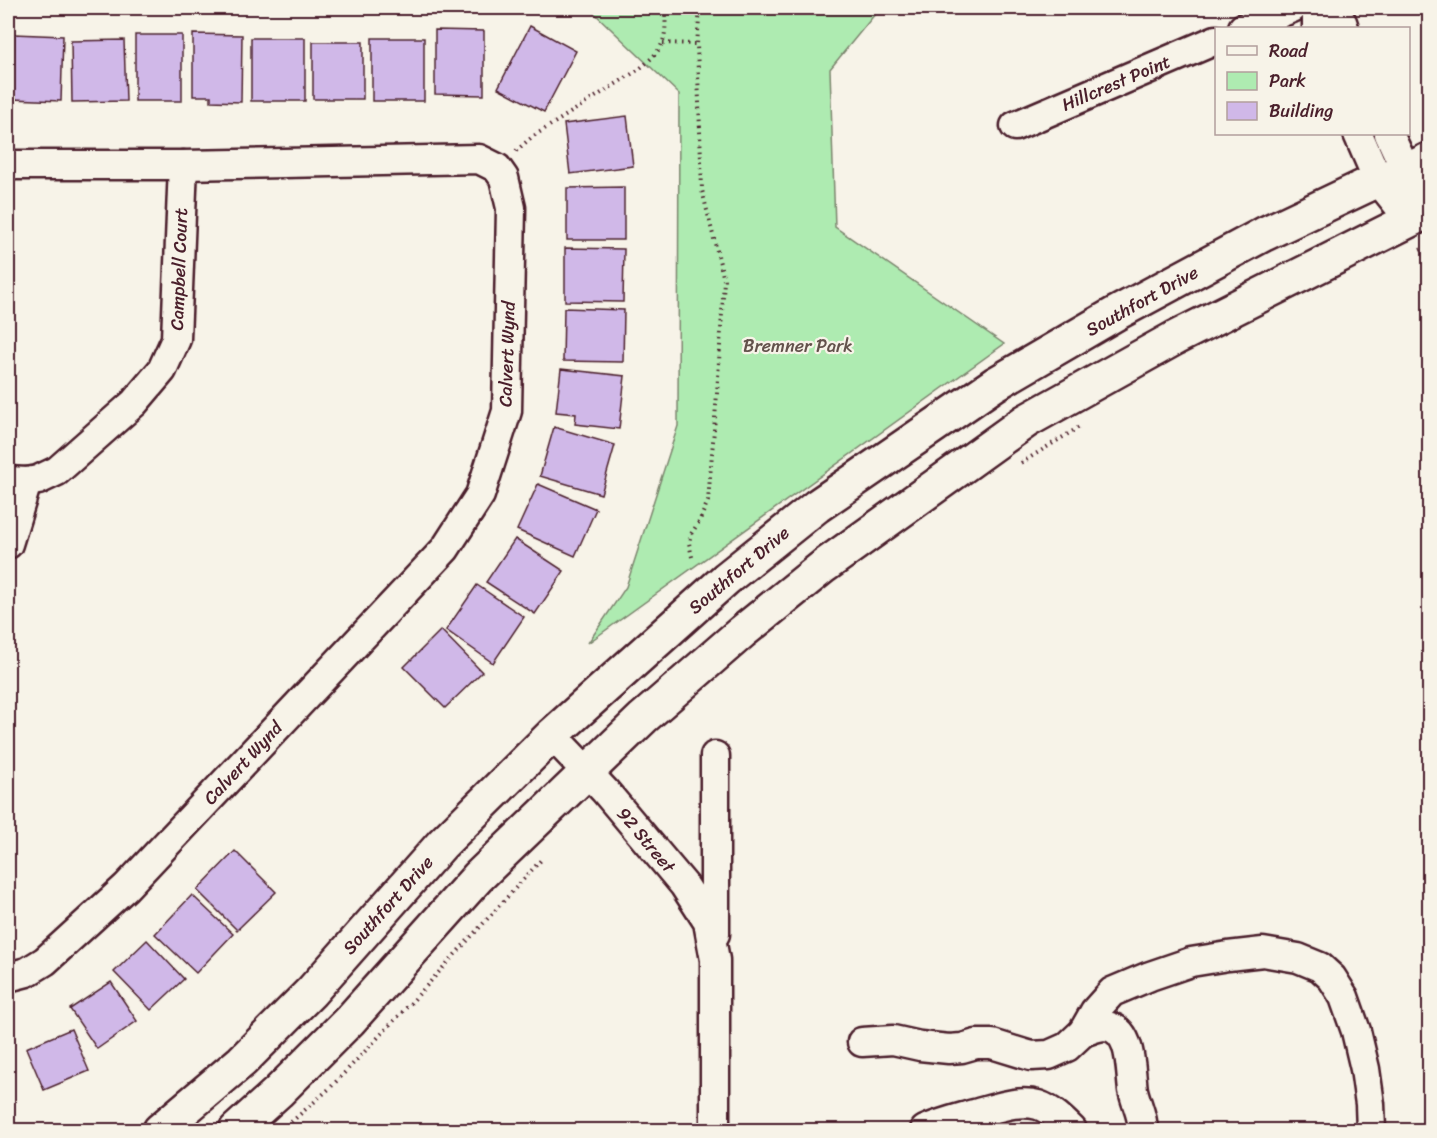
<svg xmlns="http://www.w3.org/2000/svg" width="1437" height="1138" font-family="Sriracha,sans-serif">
<rect width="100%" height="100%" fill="#f7f3e8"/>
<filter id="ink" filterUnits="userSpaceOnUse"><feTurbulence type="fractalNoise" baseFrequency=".0167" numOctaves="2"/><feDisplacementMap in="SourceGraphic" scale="12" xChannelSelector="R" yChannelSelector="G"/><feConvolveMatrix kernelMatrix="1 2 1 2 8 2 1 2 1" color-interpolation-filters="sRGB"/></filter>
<g filter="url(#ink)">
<path fill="#aeebb1" stroke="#7c856e" stroke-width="1.5" d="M589 8H880L830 69 835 227 1004 344 588 643 626 587 678 426 679 94Z"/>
<g fill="#d0b8e8" stroke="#4a1f2b" stroke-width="1.5">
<path d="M530 26 576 51 544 112 498 88Z"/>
<path d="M435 30 484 31V95L435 94Z"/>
<path d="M14 34 63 36 61 101 12 99Z"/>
<path d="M193 34 242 35 241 102 211 101V96H193Z"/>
<rect x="135" y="35" width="47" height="66"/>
<rect x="251" y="38" width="54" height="63"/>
<rect x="372" y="38" width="52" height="63"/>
<path d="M124 40 126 101 72 102 71 41Z"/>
<rect x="313" y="42" width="50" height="57"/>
<path d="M627 116 633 166 570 174 564 124Z"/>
<path d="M624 187V240H567V188Z"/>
<path d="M565 248 624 249 623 302 565 301Z"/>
<path d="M564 308 624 310 623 362 563 361Z"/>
<path d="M561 369 625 376 619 429 575 424 576 414 556 412Z"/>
<path d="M554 427 615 445 601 494 540 476Z"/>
<path d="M538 484 596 509 575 556 517 530Z"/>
<path d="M515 539 564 571 535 614 486 582Z"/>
<path d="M477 585 524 617 493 663 446 630Z"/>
<path d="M441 630 482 672 445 708 404 667Z"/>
<path d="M235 851 276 892 237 930 197 890Z"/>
<path d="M192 895 233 934 196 973 155 934Z"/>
<path d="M147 940 184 979 151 1010 114 972Z"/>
<path d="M111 982 137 1021 97 1049 70 1009Z"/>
<path d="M71 1029 89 1071 44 1090 26 1048Z"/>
<path d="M8 1051H11L10 1106H8Z"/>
</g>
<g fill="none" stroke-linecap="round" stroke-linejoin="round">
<defs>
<g id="minor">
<path d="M1327 8 1342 22 1344 28"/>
<path d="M1243 28 1292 8"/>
<path d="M1317 28V8"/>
<path d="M1015 126 1216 40"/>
<path d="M1358 134 1378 180 1410 220"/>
<path d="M1389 134 1406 171 1408 194"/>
<path d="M8 165H183L479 159 497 168 504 178 511 208 507 411 480 495 445 549 126 887 45 961 27 972 8 977"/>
<path d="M8 481 27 482 38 480 57 471 134 403 162 370 176 339 183 165"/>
<path d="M8 544 27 482"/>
<path d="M552 735 605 791 684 885 708 922 715 960V1130"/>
<path d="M715 756V934"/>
<path d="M1083 1032C1090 1030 1097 1026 1105 1026 1133 1028 1130 1071 1133 1090 1136 1104 1143 1116 1143 1130"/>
<path d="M862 1042 893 1040 920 1046 949 1049 962 1048 976 1044H992L1031 1056 1049 1055 1067 1047 1083 1032 1095 1011 1112 992 1150 976 1191 962 1228 956 1263 952 1298 958 1320 967 1332 978 1344 997 1356 1031 1365 1069 1370 1104 1371 1130"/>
<path d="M925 1130C940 1123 957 1119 974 1114 995 1109 1017 1099 1038 1105 1051 1109 1063 1121 1072 1130"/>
</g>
<g id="major">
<path d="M160 1130 242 1061 311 992 442 844 552 735 727 578 817 506 995 384 1115 314 1264 234 1378 180 1406 171 1430 159"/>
<path d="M236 1130 278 1092 350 1020 478 877 643 718 742 632 824 566 1026 421 1175 338 1430 210"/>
</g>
</defs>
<use href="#minor" stroke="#4a1f2b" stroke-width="33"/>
<use href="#major" stroke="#4a1f2b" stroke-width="38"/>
<g stroke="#4a1f2b" stroke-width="4" stroke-dasharray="1.5 4.5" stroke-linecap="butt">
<path d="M663 43 697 44"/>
<path d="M516 151 532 137 638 70C664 49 667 41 665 8"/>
<path d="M1420 250 1430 246"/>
<path d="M1021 463 1081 426"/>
<path d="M692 557 689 543 691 534 699 522 708 501 717 394 724 280 702 190 697 44 700 8"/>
<path d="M282 1130 329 1089 409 1005 541 860"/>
</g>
<use href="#minor" stroke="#f7f3e8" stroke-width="28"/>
<use href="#major" stroke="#f7f3e8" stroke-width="33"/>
</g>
</g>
<g text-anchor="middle" stroke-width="4.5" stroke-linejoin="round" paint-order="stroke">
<g font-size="18" fill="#4a1f2b" stroke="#f7f3e8">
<text transform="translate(1116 83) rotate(-23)" y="6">Hillcrest Point</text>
<text transform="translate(179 269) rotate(-88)" y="6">Campbell Court</text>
<text transform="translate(1142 301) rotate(-29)" y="6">Southfort Drive</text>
<text transform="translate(507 354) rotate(-88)" y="6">Calvert Wynd</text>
<text transform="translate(739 570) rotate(-40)" y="6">Southfort Drive</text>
<text transform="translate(243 763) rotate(-47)" y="6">Calvert Wynd</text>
<text transform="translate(646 840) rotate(50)" y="6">92 Street</text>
<text transform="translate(388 905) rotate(-48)" y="6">Southfort Drive</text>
</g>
<g font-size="18" fill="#63524c" stroke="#f7f3e8">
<text x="798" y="352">Bremner Park</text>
</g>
</g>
<rect width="1437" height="1138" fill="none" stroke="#f7f3e8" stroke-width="30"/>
<rect x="15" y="15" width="1407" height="1108" fill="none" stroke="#4a1f2b" stroke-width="2" filter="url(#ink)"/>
<rect x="1215" y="27" width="195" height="108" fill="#f7f3e8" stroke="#b29e9c" stroke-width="1.5"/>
<rect x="1227" y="46" width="30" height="9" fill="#f7f3e8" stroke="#b29e9c" stroke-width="1.5"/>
<text x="1269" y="57" font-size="18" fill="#4a1f2b">Road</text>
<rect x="1227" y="72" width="30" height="18" fill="#aeebb1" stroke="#b29e9c" stroke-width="1.5"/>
<text x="1269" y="87" font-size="18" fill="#4a1f2b">Park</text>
<rect x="1227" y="102" width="30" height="18" fill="#d0b8e8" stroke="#b29e9c" stroke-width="1.5"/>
<text x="1269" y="117" font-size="18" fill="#4a1f2b">Building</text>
</svg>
